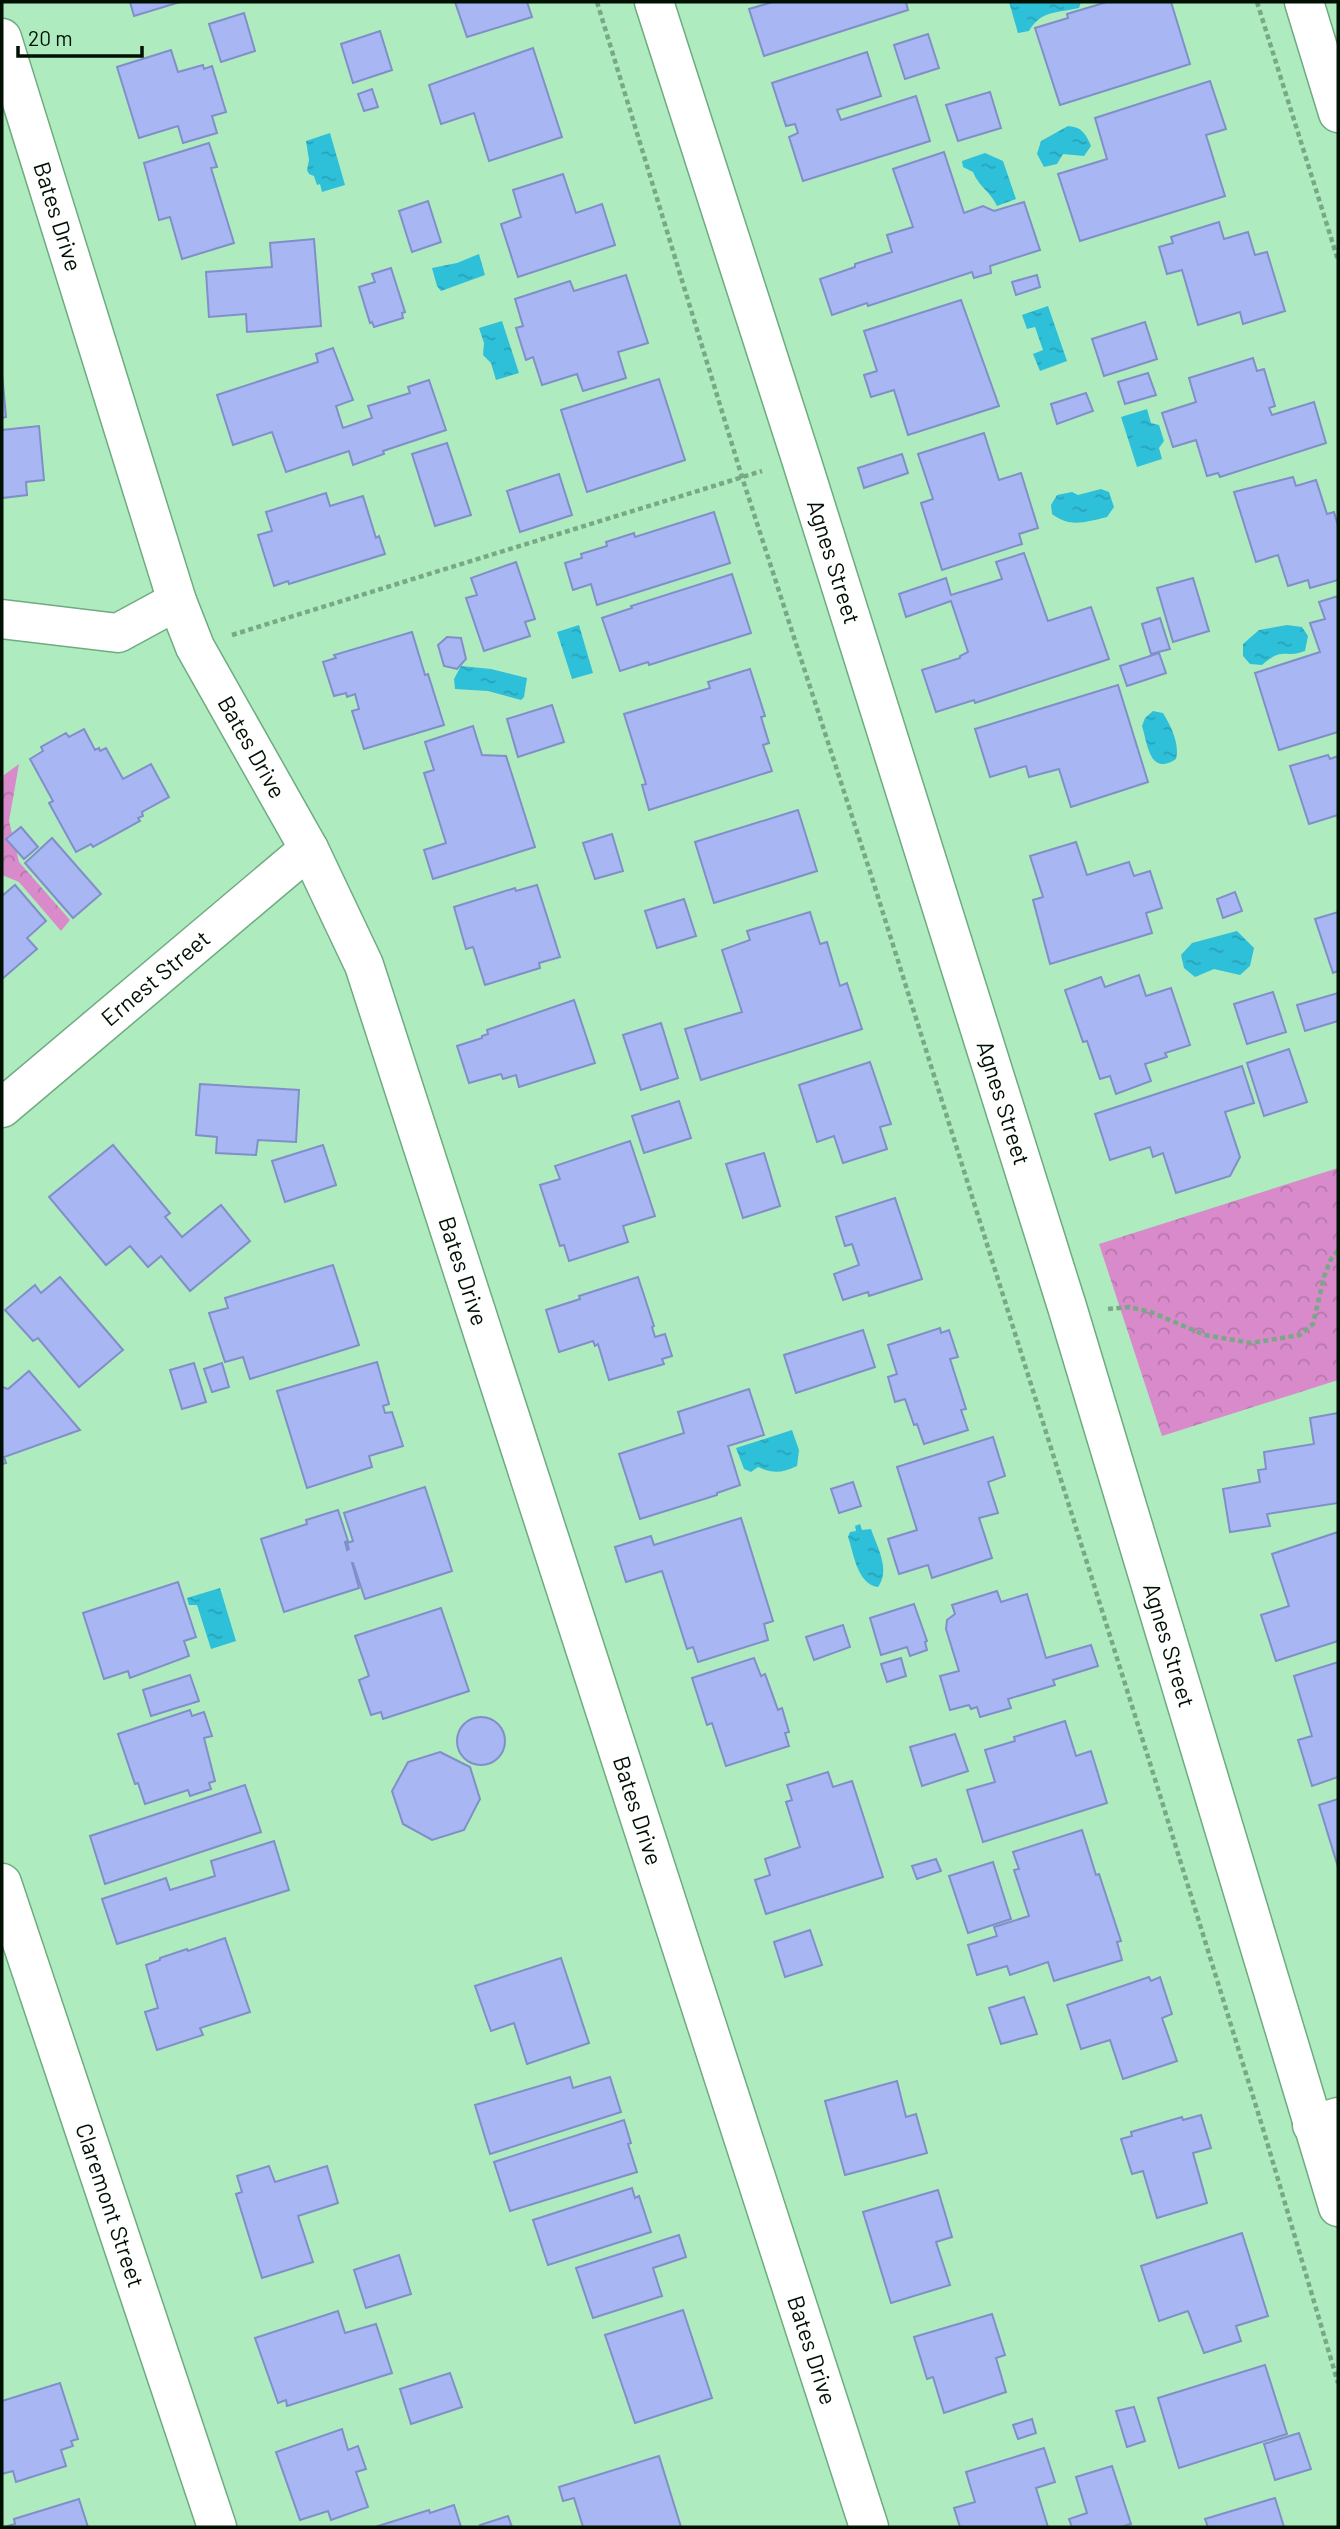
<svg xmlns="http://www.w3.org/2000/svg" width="1340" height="2529" font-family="Barlow,sans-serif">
<defs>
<pattern id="forest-crowns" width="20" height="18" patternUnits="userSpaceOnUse" patternTransform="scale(1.75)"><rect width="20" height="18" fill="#d88acb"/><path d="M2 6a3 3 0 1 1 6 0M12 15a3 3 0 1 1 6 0" fill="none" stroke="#b876ad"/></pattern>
<pattern id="water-ripples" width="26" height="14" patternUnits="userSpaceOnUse" patternTransform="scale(1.75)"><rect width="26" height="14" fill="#2ebfd9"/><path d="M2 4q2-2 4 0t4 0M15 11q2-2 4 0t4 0" fill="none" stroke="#27a3b9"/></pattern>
</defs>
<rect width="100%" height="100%" fill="#aeebbf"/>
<g fill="url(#forest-crowns)">
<path d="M19 764 9 821 19 862 70 920 61 931 19 882 2 875V786L4 775Z"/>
<path d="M1338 1168V1380L1162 1436 1099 1244Z"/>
</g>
<g fill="url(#water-ripples)">
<path d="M1009 2H1081L1079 8C1058 13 1041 10 1029 31L1018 33Z"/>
<path d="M1068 126C1082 127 1086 134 1091 146L1084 156 1063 154 1057 164 1044 167 1037 154 1041 141Z"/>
<path d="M330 133 345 185 322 192 320 184 317 185 314 176 309 174 307 170 309 160 306 141Z"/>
<path d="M985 153 1003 161 1016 199 997 206C990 191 979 187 973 172L963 167 962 161Z"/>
<path d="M479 254 485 275 441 291 437 286 432 268 457 263Z"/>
<path d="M1048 306 1067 361 1040 371 1033 354 1043 350 1035 327 1027 329 1022 315Z"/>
<path d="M502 321 519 373 496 380 491 363 483 355 484 343 479 328Z"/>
<path d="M1147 409 1151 423 1159 425 1164 441 1159 448 1162 459 1137 467 1121 417Z"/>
<path d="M1101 489 1109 492 1114 507 1107 517C1086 522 1070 528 1052 514L1051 505 1057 495 1072 492 1078 495Z"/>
<path d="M579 625 593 673 572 679 557 632Z"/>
<path d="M1287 625 1302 627 1308 636 1305 651C1284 659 1284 646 1262 665L1250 664 1243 656V644L1259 630Z"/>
<path d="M461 666 491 669 527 678 524 697 521 700 488 691 455 689 454 679Z"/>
<path d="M1153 711 1163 713C1171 726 1180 744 1176 759 1150 776 1148 746 1142 726L1145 718Z"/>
<path d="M1237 931 1254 948 1250 966 1240 975 1214 969 1195 977 1184 968 1181 955 1192 943Z"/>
<path d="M792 1430 799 1450 797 1466C782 1473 773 1474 758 1467L751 1472 744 1469 736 1448Z"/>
<path d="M860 1524 862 1530 871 1529C877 1547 891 1570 878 1587 857 1584 854 1554 848 1537L850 1532 856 1531 855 1526Z"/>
<path d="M220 1588 236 1641 211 1649 197 1605H189L187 1598Z"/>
</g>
<g fill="#a8b7f3" stroke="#818fc9" stroke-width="2">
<path d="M130 2H180L134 16Z"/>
<path d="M455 2H527L532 17 467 37Z"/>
<path d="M773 2H906L908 10 764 56 749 9Z"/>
<path d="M1107 2H1171L1190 64 1060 105 1035 28 1068 18 1067 14Z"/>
<path d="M244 13 255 51 221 62 209 24Z"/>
<path d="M380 31 392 70 353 83 341 44Z"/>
<path d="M928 34 939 68 905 79 894 45Z"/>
<path d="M533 48 562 137 489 161 474 113 441 124 429 85Z"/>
<path d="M171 50 178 72 203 65 204 69 212 66 226 112 212 116 217 133 183 143 178 126 139 138 117 67Z"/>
<path d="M867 52 881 96 837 110 841 120 916 96 930 141 803 181 789 137 798 133 795 124 786 126 772 83Z"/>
<path d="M1210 81 1226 129 1206 135 1225 196 1080 241 1058 174 1107 159 1095 118Z"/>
<path d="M372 89 378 107 364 111 358 94Z"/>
<path d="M990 92 1001 128 958 141 946 105Z"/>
<path d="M209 143 217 167 211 168 234 243 182 259 170 217 159 220 144 163Z"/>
<path d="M944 152 964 213 983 206 994 211 1024 202 1040 250 990 266 991 273 974 278 972 272 868 306 867 303 832 315 820 279 855 267V264L892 252 887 235 913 227 893 169Z"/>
<path d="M563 174 576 213 602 204 615 245 518 277 501 224 521 217 513 190Z"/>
<path d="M428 201 441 242 412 252 399 211Z"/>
<path d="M1219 222 1224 239 1248 232 1255 255 1267 252 1285 311 1243 324 1240 312 1198 325 1182 270 1167 274 1159 247 1173 243 1171 237Z"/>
<path d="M314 239 321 326 247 332 246 314 209 317 206 272 272 267 270 243Z"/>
<path d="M391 268 405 312 402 313 403 318 374 327 372 322 370 323 359 287 375 282 372 274Z"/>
<path d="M626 275 648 343 618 352 626 378 583 391 577 374 542 385 533 357 526 360 516 328 523 326 515 299 570 281 574 291Z"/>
<path d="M1037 275 1040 287 1016 295 1012 282Z"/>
<path d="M961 300 999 406 908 435 894 390 871 397 864 375 877 371 864 331Z"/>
<path d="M1145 322 1157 359 1104 376 1092 339Z"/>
<path d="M333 348 353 400 336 406 343 428 372 418 368 406 410 393 408 387 429 380 446 430 383 451 384 454 353 465 349 451 286 472 272 432 233 445 217 395 318 362 316 354Z"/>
<path d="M1253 358 1257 371 1264 369 1275 406 1269 408 1272 415 1314 402 1326 443 1220 477 1218 473 1207 476 1196 440 1173 447 1162 413 1196 402 1189 378Z"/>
<path d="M2 373 6 417 2 418Z"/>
<path d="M1148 373 1156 395 1125 404 1118 382Z"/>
<path d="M659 379 685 460 587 492 561 410Z"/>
<path d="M1086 393 1093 411 1057 424 1051 404Z"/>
<path d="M39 426 44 480 26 482 27 495 2 498V430Z"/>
<path d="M984 433 999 480 1021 473 1038 528 1019 534 1022 544 942 570 921 503 933 499 918 454Z"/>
<path d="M447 443 471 515 435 526 412 454Z"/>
<path d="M902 454 908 473 864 488 858 468Z"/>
<path d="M559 474 572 515 520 532 507 491Z"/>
<path d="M1293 477 1296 486 1316 480 1327 514 1334 512 1338 526V580L1310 588 1308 580 1288 586 1278 555 1256 562 1234 492Z"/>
<path d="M326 493 330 506 363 496 376 538 379 536 385 554 289 584 288 581 274 586 258 535 272 531 266 512Z"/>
<path d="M714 512 730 563 597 605 591 584 573 590 565 563 582 558 581 554 607 546 606 542 634 533 635 537Z"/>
<path d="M1024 553 1048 621 1091 607 1109 659 975 703 974 700 936 712 922 670 960 658V656L968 652 951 601 906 617 899 594 946 578 951 595 1002 579 996 562Z"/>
<path d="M516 562 535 619 525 622 530 636 484 651 466 598 477 595 471 578Z"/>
<path d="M732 574 751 633 649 665 648 662 620 671 602 618 632 608 631 606Z"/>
<path d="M1193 578 1209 631 1173 642 1157 588Z"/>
<path d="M1338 596V732L1279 750 1255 673 1320 652 1310 623 1325 619 1319 602Z"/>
<path d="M1160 618 1170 649 1151 654 1142 624Z"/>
<path d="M412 632 425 675 428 674 444 725 364 749 352 711 359 709 355 694 347 697 346 693 334 696 323 662 336 658 334 655Z"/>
<path d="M447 637 461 638 466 659 457 669 444 666 438 645Z"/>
<path d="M1159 653 1166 673 1127 686 1120 666Z"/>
<path d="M750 669 765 716 761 717 769 743 763 745 772 771 649 810 642 785 646 784 624 714 710 688 708 682Z"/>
<path d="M1118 685 1148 782 1071 807 1059 769 1029 777 1026 766 990 777 975 729Z"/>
<path d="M552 705 564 742 518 757 507 719Z"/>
<path d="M473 726 482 755 506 756 535 847 433 879 424 850 446 843 424 773 434 770 425 742Z"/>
<path d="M84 729 95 750 99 748 100 751 106 748 123 779 151 764 169 797 142 812 143 816 138 818 140 821 93 847 91 844 76 852 49 803 53 801 30 759 43 751 41 747 66 733 69 737Z"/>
<path d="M1328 755 1330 759 1338 756V815L1309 824 1290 766Z"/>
<path d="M798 810 817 871 714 903 695 842Z"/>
<path d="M21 827 38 847 24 859 6 839Z"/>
<path d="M612 834 623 871 595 879 583 843Z"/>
<path d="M52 838 101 894 73 918 25 863Z"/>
<path d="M1076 842 1087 875 1129 862 1134 876 1150 871 1162 908 1146 913 1152 933 1050 964 1033 900 1043 897 1030 856Z"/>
<path d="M15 885 46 921 27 938 37 949 2 979V896Z"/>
<path d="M537 885 560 957 539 963 540 968 485 985 473 947 466 949 454 907 515 888 516 891Z"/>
<path d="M1235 892 1242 911 1223 918 1217 899Z"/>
<path d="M684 899 696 936 657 948 645 911Z"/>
<path d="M810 912 820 944 827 942 840 986 847 983 862 1029 701 1080 685 1029 742 1012 722 950 750 940 747 931Z"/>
<path d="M1338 912V971L1333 973 1315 919Z"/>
<path d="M1139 975 1146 996 1171 988 1190 1045 1165 1053 1167 1057 1145 1064 1151 1081 1116 1094 1110 1076 1100 1079 1087 1041 1083 1042 1065 990 1101 977 1105 987Z"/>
<path d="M1273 992 1286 1032 1247 1044 1234 1004Z"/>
<path d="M1338 993V1021L1305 1031 1297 1005Z"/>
<path d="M574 1000 595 1063 519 1087 516 1075 503 1079 501 1074 469 1083 457 1046 482 1038V1036L488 1034 487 1030Z"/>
<path d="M661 1023 678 1078 641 1090 623 1035Z"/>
<path d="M1289 1049 1307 1102 1264 1116 1247 1063Z"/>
<path d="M870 1062 891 1124 880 1127 887 1149 843 1163 834 1136 817 1142 799 1085Z"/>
<path d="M1242 1066 1254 1103 1225 1112 1240 1157 1230 1176 1176 1193 1163 1153 1153 1157 1150 1147 1110 1160 1095 1114Z"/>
<path d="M200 1084 299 1090 296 1142 258 1140 256 1155 216 1153 217 1137 196 1135Z"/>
<path d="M679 1101 691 1138 644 1153 632 1116Z"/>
<path d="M630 1141 655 1216 623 1226 628 1242 569 1261 564 1245 560 1246 540 1185 560 1179 555 1166Z"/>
<path d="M113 1145 170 1213 165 1217 182 1237 221 1205 250 1241 190 1291 161 1256 148 1267 130 1246 106 1265 49 1197Z"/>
<path d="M323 1145 336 1185 285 1202 272 1161Z"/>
<path d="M764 1153 780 1206 743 1218 726 1164Z"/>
<path d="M895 1198 922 1279 869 1296 868 1292 843 1300 834 1274 859 1265 852 1244 845 1246 836 1217Z"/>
<path d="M333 1265 359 1345 250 1379 243 1357 225 1362 209 1313 228 1308 225 1298Z"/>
<path d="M60 1277 123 1350 79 1387 38 1338 33 1341 5 1310 35 1285 41 1293Z"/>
<path d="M638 1277 654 1326 652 1327 655 1337 665 1334 672 1356 662 1359 664 1364 609 1380 598 1344 595 1346 593 1341 559 1352 546 1310 580 1299 579 1296Z"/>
<path d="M940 1328 941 1333 949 1330 958 1357 950 1359 966 1409 961 1410 968 1430 924 1444 917 1424 914 1425 905 1399 895 1402 888 1377 897 1374 888 1345Z"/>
<path d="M863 1330 875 1367 796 1393 784 1355Z"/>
<path d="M377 1362 389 1404 383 1406 385 1413 392 1412 403 1446 369 1456 372 1467 307 1488 277 1391Z"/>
<path d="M194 1363 206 1402 182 1409 170 1370Z"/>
<path d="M222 1363 229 1387 212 1392 204 1369Z"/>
<path d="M29 1371 80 1430 4 1457 6 1463 2 1464V1387L8 1389Z"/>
<path d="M749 1389 764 1435 728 1446 740 1485 717 1493V1495L640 1519 619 1454 684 1433 678 1412Z"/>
<path d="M1338 1413V1503L1267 1514 1270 1526 1230 1532 1223 1489 1260 1482 1258 1470 1266 1469 1264 1452 1314 1444 1310 1418Z"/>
<path d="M993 1437 1005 1476 988 1482 998 1513 979 1518 992 1558 932 1578 928 1565 899 1574 888 1539 917 1530 897 1467Z"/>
<path d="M853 1482 861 1506 839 1513 831 1489Z"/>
<path d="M425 1487 452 1571 365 1599 353 1563H352L359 1588 284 1612 261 1539 307 1524 306 1520 338 1510 348 1541 345 1542 347 1550 349 1549 347 1543 353 1541 344 1513Z"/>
<path d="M741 1518 773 1621 764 1624 768 1640 698 1662 693 1647 687 1649 662 1571 626 1582 615 1547 651 1536 654 1545Z"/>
<path d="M1338 1532V1641L1276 1661 1261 1615 1289 1606 1272 1554Z"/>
<path d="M178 1582 196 1637 184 1641 189 1656 130 1678 128 1671 104 1679 83 1613Z"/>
<path d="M997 1591 1001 1602 1027 1594 1046 1658 1091 1645 1098 1666 1053 1680 1055 1685 1008 1699 1011 1708 980 1717 977 1707 971 1709 969 1705 950 1710 940 1676 959 1671 946 1629 947 1620 955 1614 952 1605Z"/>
<path d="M914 1604 927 1641 925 1642 927 1650 910 1656 907 1647 881 1655 870 1618Z"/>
<path d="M441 1608 469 1691 383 1719 381 1712 371 1715 359 1680 369 1676 355 1636Z"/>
<path d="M843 1625 850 1647 814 1660 806 1637Z"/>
<path d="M754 1658 761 1676 765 1674 778 1710 782 1708 789 1732 785 1733 789 1746 726 1766 712 1723 707 1725 692 1678Z"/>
<path d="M901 1658 906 1676 887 1682 881 1664Z"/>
<path d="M1338 1662V1777L1312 1786 1298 1740 1312 1736 1294 1676Z"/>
<path d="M190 1675 199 1701 151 1716 143 1690Z"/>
<path d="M190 1710 192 1716 204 1712 212 1736 204 1738 215 1781 209 1783 211 1789 190 1796 188 1790 145 1804 138 1783 135 1784 118 1734Z"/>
<circle cx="481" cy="1741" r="24"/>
<path d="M1065 1721 1076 1756 1091 1751 1107 1803 983 1842 967 1790 995 1782 985 1750 1015 1741 1014 1737Z"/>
<path d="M955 1734 968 1771 922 1786 910 1747Z"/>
<path d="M440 1752 470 1767 480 1799 464 1830 432 1840 403 1824 392 1791 408 1762Z"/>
<path d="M828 1772 833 1787 852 1781 883 1877 766 1914 755 1880 770 1875 765 1859 800 1847 786 1802 792 1800 787 1785Z"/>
<path d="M245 1785 261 1832 105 1884 90 1836Z"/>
<path d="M1338 1799V1867L1319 1805Z"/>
<path d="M1082 1830 1096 1875 1099 1874 1121 1941 1117 1942 1122 1960 1054 1981 1048 1962 1010 1975 1007 1966 977 1975 968 1945 997 1936 994 1927 1029 1916 1014 1870 1019 1869 1013 1852Z"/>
<path d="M274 1841 289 1890 117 1944 102 1899 166 1878 170 1890 215 1876 211 1861Z"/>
<path d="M936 1859 941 1871 917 1879 912 1866Z"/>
<path d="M993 1862 1011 1919 968 1933 949 1876Z"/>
<path d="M810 1930 822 1965 785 1977 774 1942Z"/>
<path d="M225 1938 250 2012 200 2028 203 2035 157 2050 145 2012 158 2008 146 1965 160 1960V1958L187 1949 188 1951Z"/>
<path d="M561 1958 589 2043 527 2064 514 2023 491 2031 475 1986Z"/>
<path d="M1149 1977 1151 1981 1160 1977 1172 2014 1162 2018 1177 2061 1123 2079 1110 2040 1081 2049 1067 2005Z"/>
<path d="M1024 1997 1037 2034 1001 2044 989 2008Z"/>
<path d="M570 2077 573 2088 610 2077 621 2112 490 2154 475 2105Z"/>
<path d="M897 2081 906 2117 916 2114 927 2153 845 2175 825 2101Z"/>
<path d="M1201 2115 1211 2148 1193 2153 1207 2203 1157 2218 1143 2171 1132 2174 1121 2139 1132 2136 1131 2132 1182 2117 1183 2120Z"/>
<path d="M624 2120 631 2143 628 2144 637 2172 510 2211 494 2162Z"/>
<path d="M269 2166 275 2182 327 2166 338 2203 298 2216 313 2262 262 2278 236 2194 242 2192 237 2176Z"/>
<path d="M632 2188 635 2198 639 2196 651 2232 548 2265 533 2220Z"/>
<path d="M938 2190 952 2237 936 2242 950 2285 891 2303 863 2212Z"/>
<path d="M1242 2233 1268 2316 1236 2326 1241 2341 1204 2353 1188 2311 1159 2321 1141 2266Z"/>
<path d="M679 2235 686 2257 653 2268 662 2296 593 2318 576 2268Z"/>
<path d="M399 2255 411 2294 366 2308 354 2270Z"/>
<path d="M683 2310 712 2398 635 2423 605 2335Z"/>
<path d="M338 2311 345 2333 376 2324 392 2373 287 2406 286 2400 278 2403 255 2338Z"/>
<path d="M992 2314 1005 2355 996 2358 1006 2392 944 2413 933 2377 927 2379 914 2337Z"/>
<path d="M1265 2365 1287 2434 1179 2468 1158 2398Z"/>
<path d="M450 2373 462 2407 411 2424 400 2389Z"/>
<path d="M60 2383 78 2439 71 2441 73 2446 61 2450 66 2466 16 2482 13 2471 2 2474V2401Z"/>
<path d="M1134 2407 1145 2441 1127 2447 1116 2411Z"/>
<path d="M1032 2419 1036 2433 1018 2439 1013 2425Z"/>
<path d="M342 2429 348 2450 358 2446 366 2469 356 2472 368 2507 331 2520 328 2511 300 2520 276 2452Z"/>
<path d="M1299 2433 1311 2469 1275 2480 1264 2444Z"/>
<path d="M1044 2448 1055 2482 1036 2488 1048 2527H960L954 2508 975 2502 966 2472Z"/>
<path d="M659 2456 681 2527H583L574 2498 563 2501 559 2487Z"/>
<path d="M1112 2466 1131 2524 1121 2527H1072L1069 2519 1087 2513 1076 2477Z"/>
<path d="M1275 2498 1284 2527H1208L1205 2519Z"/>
<path d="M79 2499 88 2527H4L15 2524 14 2519Z"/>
<path d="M454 2505 461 2527H375L429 2510 430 2513Z"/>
<path d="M508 2516 512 2527H481L480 2525Z"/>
</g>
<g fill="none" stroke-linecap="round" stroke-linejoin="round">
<defs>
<g id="street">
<path d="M1304 2 1338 113"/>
<path id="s1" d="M2 38 177 601 195 647 309 849 364 965 869 2527"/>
<path d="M2 619 118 633 177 601"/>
<path id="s2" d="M2 1108 309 849"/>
<path id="s3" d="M2 1883 217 2527"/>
<path d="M1312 2125 1338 2117"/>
</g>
<g id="secondary">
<path id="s4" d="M654 2 801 459 1068 1310 1338 2207"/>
</g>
</defs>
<use href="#street" stroke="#6fab81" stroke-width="41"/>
<use href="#secondary" stroke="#6fab81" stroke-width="41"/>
<g stroke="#79a886" stroke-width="4.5" stroke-dasharray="5 3.5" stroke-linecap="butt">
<path d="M597 2 742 477 872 878 1159 1792 1264 2132 1338 2383"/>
<path d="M1257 2 1338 260"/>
<path d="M232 635 762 471"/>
<path d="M1108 1309 1129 1307 1151 1312 1205 1335 1251 1343 1300 1335 1313 1324 1324 1277 1330 1261 1338 1250"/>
</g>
<use href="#street" stroke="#fff" stroke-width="38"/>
<use href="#secondary" stroke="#fff" stroke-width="38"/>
</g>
<g text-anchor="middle" stroke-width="7" stroke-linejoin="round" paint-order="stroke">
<g font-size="23" fill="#001104" stroke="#aeebbf">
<text dy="8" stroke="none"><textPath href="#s1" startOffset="187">Bates Drive</textPath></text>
<text dy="8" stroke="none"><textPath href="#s4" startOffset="588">Agnes Street</textPath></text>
<text dy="8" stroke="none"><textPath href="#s1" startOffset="754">Bates Drive</textPath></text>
<text dy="8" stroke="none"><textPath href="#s2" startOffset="201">Ernest Street</textPath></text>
<text dy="8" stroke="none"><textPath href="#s4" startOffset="1155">Agnes Street</textPath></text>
<text dy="8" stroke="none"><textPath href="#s1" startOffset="1321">Bates Drive</textPath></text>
<text dy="8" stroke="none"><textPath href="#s4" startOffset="1722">Agnes Street</textPath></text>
<text dy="8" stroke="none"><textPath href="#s1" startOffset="1888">Bates Drive</textPath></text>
<text dy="8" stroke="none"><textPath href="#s3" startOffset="340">Claremont Street</textPath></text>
<text dy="8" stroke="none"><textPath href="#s1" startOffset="2455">Bates Drive</textPath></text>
</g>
</g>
<rect width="1340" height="2529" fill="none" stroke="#001104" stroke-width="7"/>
<path d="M18 46v10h124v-10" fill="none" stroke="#001104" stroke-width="3.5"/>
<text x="28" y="46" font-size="21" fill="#001104" stroke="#aeebbf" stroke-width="5" paint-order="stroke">20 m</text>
</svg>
